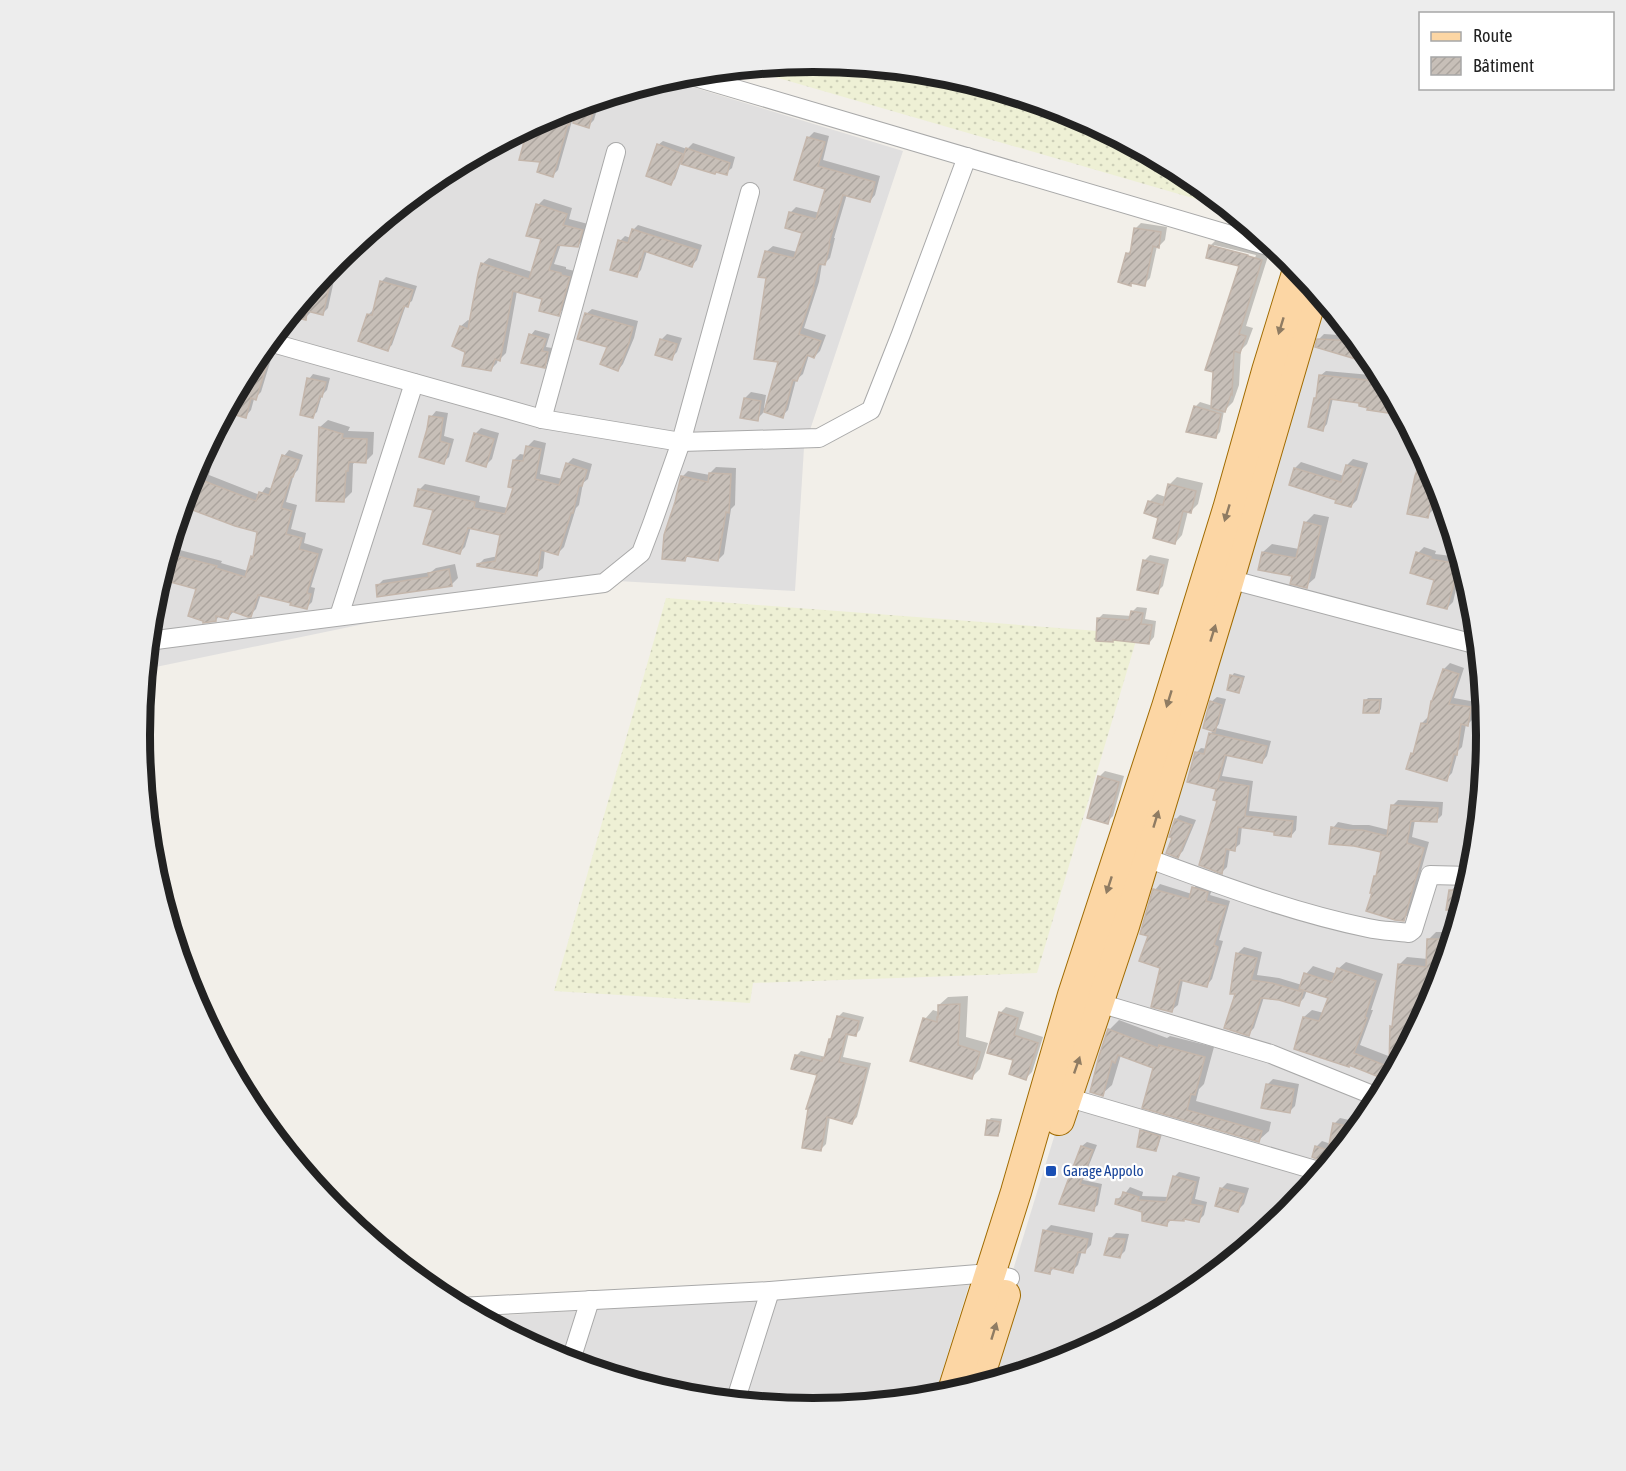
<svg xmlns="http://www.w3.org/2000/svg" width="1626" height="1471" font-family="'Asap Condensed',sans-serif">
<defs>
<pattern id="farmland-dots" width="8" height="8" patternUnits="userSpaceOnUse" patternTransform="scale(1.5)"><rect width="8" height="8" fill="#eef0d5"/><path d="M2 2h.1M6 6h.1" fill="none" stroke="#ccceb7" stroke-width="1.8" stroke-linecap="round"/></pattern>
<pattern id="building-hatch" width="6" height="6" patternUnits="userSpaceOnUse" patternTransform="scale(1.5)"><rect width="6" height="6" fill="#c7bfb8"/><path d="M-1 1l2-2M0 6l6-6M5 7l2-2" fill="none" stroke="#aba49e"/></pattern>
</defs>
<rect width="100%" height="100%" fill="#f2efe9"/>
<g fill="#e0dfdf">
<path d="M666 79 903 151 804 448 795 591 582 579 146 669 152 604 190 477 253 361 337 259 439 175 555 113Z"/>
<path d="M1315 290 1374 361 1436 478 1474 604 1487 736 1474 867 1436 994 1373 1110 1289 1212 1187 1296 1071 1358 977 1387Z"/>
<path d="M969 1285 934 1398 813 1409 681 1396 555 1358 478 1317Z"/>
</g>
<g fill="url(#farmland-dots)">
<path d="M813 62 945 75 1071 113 1188 175 1227 208 744 68Z"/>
<path d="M666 598 1138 634 1037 973 753 983 750 1003 554 991Z"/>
</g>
<g fill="#0003" fill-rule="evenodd">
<path d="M875 68 901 70 896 75 875 69Z"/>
<path d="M642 86V95L639 98 620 95 621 93Z"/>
<path d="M600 99 594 120 588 126 577 116 572 121 558 170 553 175 542 160 530 126 555 113 575 107 579 108V105Z"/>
<path d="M814 132 829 136 823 160 880 176 875 195 870 201 847 194 834 238H835L830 258 824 264 822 263 819 282 804 328 826 335 820 351 814 357 809 355 803 374 796 380 788 410 782 416 764 410 763 413 757 419 745 398 751 392 766 395 764 408 766 409 780 361 768 277 760 275 767 251 773 246 797 252 804 232 791 212 796 207 820 213 827 188 796 179 808 138Z"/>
<path d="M663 141 687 149 693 143 735 157 732 168 726 173 717 170 715 172 681 162 675 179 671 183 658 145Z"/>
<path d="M459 164 456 176 452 181 435 178Z"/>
<path d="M544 199 572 208 569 219 588 224 584 240 577 246 561 244 554 264 566 267V269L575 271 565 308 558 314 544 297 517 291 506 353 500 359H498L497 363 491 369 467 351 454 346 461 326 468 320 470 321 482 264 489 258 532 272 543 238 538 205Z"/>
<path d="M1141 223 1167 227 1165 240 1159 246H1157L1150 278 1144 284 1132 282 1130 284 1127 254 1133 248 1135 229Z"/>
<path d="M638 225 702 245 697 260 692 265 647 251 641 270 636 275 620 241 625 236 631 238 633 230Z"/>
<path d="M1218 238 1269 253 1246 326 1253 328 1247 344 1241 350 1239 385 1233 402 1224 411 1220 432 1215 437 1188 431 1196 406 1200 402 1213 406 1240 265 1210 246ZM1214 245 1256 255 1255 258 1214 248Z"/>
<path d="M329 269 336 271 328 308 323 313 311 311 310 313 305 318 290 315Z"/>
<path d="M386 277 417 286 412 301 406 305 392 345 387 349 368 315 373 310 375 311 381 282Z"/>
<path d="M592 309 638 321 634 338 623 364 618 370 609 346 586 314Z"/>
<path d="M535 330 550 334 546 347 552 348 549 361 544 366 531 335Z"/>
<path d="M667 334 682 338 677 352 671 358 661 340Z"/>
<path d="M1324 334 1353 336 1375 363 1317 346 1319 339Z"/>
<path d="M261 356H272L261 392 254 399 251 410 246 416 226 411 249 369 255 370V361Z"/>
<path d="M1326 371 1382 376 1405 420 1392 415 1393 412 1361 401 1333 398 1327 424 1322 430 1318 396 1320 376Z"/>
<path d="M313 374 330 378 327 390 322 395 317 412 312 416 309 379Z"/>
<path d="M436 411 448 413 444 436 454 439 449 457 443 462 431 417Z"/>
<path d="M328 420 350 427 348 431 374 432 373 454 366 461H356L353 464 352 492 344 500 320 427Z"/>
<path d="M481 428 499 433 492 459 486 465 475 434Z"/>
<path d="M534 440 546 443 540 474 563 479 567 464 573 458 592 464 588 479 583 483 579 505 576 508 564 547 558 553 545 549 543 568 536 574 478 565 484 559 498 556 501 534 471 527 465 547 459 553 435 509 419 490 425 484 480 496 479 502 508 508 514 487V460L520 454 526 455 528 446Z"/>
<path d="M289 450 303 455 298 470 294 474 286 502 297 505 291 529 306 533 304 543 323 549 311 587 315 588 312 602 307 607 292 602 261 594 256 609 250 615 234 611 228 618 220 615 216 620 198 588 171 555 176 549 222 561 221 563 248 571 252 557 255 554 259 531 183 504 190 477 196 467 210 471 209 475 260 495 266 487 273 489 284 456Z"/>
<path d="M1425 457 1436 478 1435 499 1433 510 1427 516 1423 459Z"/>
<path d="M1353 459 1368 463 1357 500 1351 506 1338 499 1295 468 1301 462 1344 476 1347 465Z"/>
<path d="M716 467 736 468 735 505 731 509 724 554 718 560 689 555 685 559 677 502 682 477 688 471 710 475V473Z"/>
<path d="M1177 477 1203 483 1198 504 1191 511H1188L1182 535 1175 543 1160 517 1149 502 1157 494 1166 497 1169 485Z"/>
<path d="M1314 514 1329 517 1315 578 1306 586 1263 552 1272 544 1299 549 1305 523Z"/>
<path d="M1424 547 1436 551 1435 554 1460 557 1463 573 1459 577 1453 602 1447 608 1435 579 1418 553Z"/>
<path d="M1150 555 1169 559 1163 586 1157 592 1144 561Z"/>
<path d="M455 564 458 578 452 584 377 586 383 580 431 572 436 568Z"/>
<path d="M1137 607 1147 608 1145 619 1156 621 1154 637 1149 643 1098 619 1103 614 1132 616V612Z"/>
<path d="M1450 663 1464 668 1454 698 1476 702 1474 718 1468 724H1466L1462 747 1458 751 1452 773 1446 779 1412 754 1416 750 1422 723 1428 717 1444 669Z"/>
<path d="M1234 673 1245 676 1241 689 1239 691 1232 676Z"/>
<path d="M1217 697 1226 699 1219 724 1216 728 1271 741 1267 756 1262 762 1228 754 1222 776 1253 781 1249 811 1297 816 1296 830 1291 836 1276 831 1242 826 1240 844 1234 849 1230 848 1227 867 1222 872 1217 788 1196 753 1201 748 1207 749 1211 733 1214 730 1211 702Z"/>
<path d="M1368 698H1382L1381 709 1379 712 1365 701Z"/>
<path d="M1105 771 1124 776 1113 816 1107 822 1099 777Z"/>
<path d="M1398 800 1443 802 1442 815 1436 821 1415 820 1412 837 1429 842 1409 914 1403 919 1378 874 1382 851 1333 828 1338 822 1353 825H1369L1389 830 1392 806Z"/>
<path d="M1180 815 1196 820 1183 851 1178 856 1176 819Z"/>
<path d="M1199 882 1213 887 1210 895 1230 901 1219 940 1223 941 1212 979 1207 985 1183 980 1178 1005 1172 1010 1162 967 1150 936 1155 890 1160 884 1192 894 1194 888Z"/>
<path d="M1457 884 1469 885 1461 909 1451 891Z"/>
<path d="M1436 932H1451V944L1436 994 1421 1007 1419 1024 1396 1068 1356 1066 1296 1048 1304 1017 1312 1010 1324 1013 1330 997 1307 990 1304 998 1298 1004 1279 999 1264 997 1254 1028 1248 1034 1237 993 1238 953 1244 947 1262 952 1257 975 1279 978 1302 985 1306 974 1313 966 1337 974 1338 969 1346 962 1383 974 1371 1010H1373L1360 1045 1391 1057 1392 1027 1393 1025 1399 965 1407 957 1428 959V940Z"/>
<path d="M968 996 966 1037 988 1043 980 1069 972 1077 925 1019 933 1010 939 1012V1005L948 997Z"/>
<path d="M1006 1007 1024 1012 1019 1029 1043 1037 1032 1072 1026 1078 1015 1059 1000 1013Z"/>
<path d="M843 1012 864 1017 860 1030 855 1035 849 1033 843 1057 871 1063 857 1117 852 1122 830 1116 826 1144 821 1149 819 1074 796 1056 801 1051 826 1057 830 1039 834 1036 838 1017Z"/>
<path d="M1119 1020 1167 1038 1170 1036 1214 1047 1204 1084 1199 1089 1196 1101 1271 1122 1269 1131 1259 1140 1144 1107 1154 1067 1121 1055 1112 1085 1102 1094 1109 1030Z"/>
<path d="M1273 1079 1299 1084 1295 1106 1289 1112 1267 1085Z"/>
<path d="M991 1118 1002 1119 1000 1132 998 1135 988 1121Z"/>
<path d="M1340 1118 1363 1123 1330 1162 1313 1156 1316 1147 1322 1141 1331 1144 1334 1124Z"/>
<path d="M1144 1129 1162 1134 1158 1147 1155 1149 1142 1131Z"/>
<path d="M1087 1142 1097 1145 1083 1180 1102 1184 1098 1205 1093 1209 1061 1203 1082 1146Z"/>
<path d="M1179 1172 1200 1177 1195 1199 1207 1202 1204 1215 1199 1220 1185 1218 1184 1220 1172 1219 1167 1224 1144 1211 1117 1200 1122 1195H1124L1130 1187 1143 1192 1142 1196 1169 1197 1174 1177Z"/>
<path d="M1227 1183 1249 1188 1244 1204 1238 1210 1221 1189Z"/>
<path d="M1299 1188 1308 1190 1289 1212 1294 1193Z"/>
<path d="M1273 1215 1284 1217 1266 1231 1268 1220Z"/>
<path d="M1051 1225 1093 1233 1091 1245 1085 1251H1082L1078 1265 1072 1271 1055 1267 1049 1273 1045 1231Z"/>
<path d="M1116 1233 1129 1234 1125 1251 1120 1256 1106 1254 1111 1238Z"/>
</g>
<g fill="url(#building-hatch)" stroke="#c4b6ab" stroke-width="1.5">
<path d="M596 100 589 128 573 123 578 106Z"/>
<path d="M564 110 573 113 569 125 568 124 553 177 537 172 540 162 519 160 528 127 555 113Z"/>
<path d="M807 137 825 142 818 166 875 182 870 202 843 195 829 243 830 244 825 265 819 264 813 288H814L799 334 821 341 814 358 807 355 797 381 793 380 783 418 764 412 778 362 754 359 766 278 758 277 765 251 794 258 802 233 785 228 789 212 816 219 825 189 794 180Z"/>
<path d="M657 144 683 154 671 185 646 176Z"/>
<path d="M686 148 730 163 727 175 716 172 715 174 681 164Z"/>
<path d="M536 204 567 214 563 225 583 230 578 247 557 245 549 270 561 273V275L570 277 559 316 539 311 542 299 513 291 500 361 495 359 491 371 462 366 465 352 452 346 460 326 468 329 478 274 481 263 529 279 541 239 526 236Z"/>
<path d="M1134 228 1161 232 1159 248 1153 246 1145 286 1131 283V286L1118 282 1126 253 1130 254Z"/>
<path d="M632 229 698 250 692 267 644 251 637 277 610 270 618 240 628 243Z"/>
<path d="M1209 245 1248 255V256L1262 260 1239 334 1246 336 1240 353 1234 351 1232 395 1231 394 1225 412 1211 408 1213 372 1205 370 1239 266 1206 258Z"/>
<path d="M335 261 323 315 307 311 306 320 289 316Z"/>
<path d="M380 281 413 290 408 307 404 306 388 351 358 341 367 314 372 315Z"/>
<path d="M585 313 633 327 629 343 618 371 600 364 607 347 577 339Z"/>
<path d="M529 334 546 339 542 351 548 352 545 368 521 363Z"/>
<path d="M660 339 677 344 672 360 655 355Z"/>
<path d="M1317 339 1357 341 1376 365 1315 347Z"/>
<path d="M254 361H268L256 400 251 398 246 418 225 412 245 374 254 377Z"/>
<path d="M1319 375 1385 382 1402 415 1367 410 1368 408 1359 406V403L1330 399 1323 431 1308 427 1314 398H1316Z"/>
<path d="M307 378 326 382 322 397 320 396 313 418 300 415Z"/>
<path d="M744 398 761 401 758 421 740 418Z"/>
<path d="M1194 406 1221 414 1216 438 1186 432Z"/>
<path d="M429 416 443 418 440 441 450 444 444 464 419 457 427 429Z"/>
<path d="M319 427 343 434 342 438 367 439 366 463 349 462 348 471H346L344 502 316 501Z"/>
<path d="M474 433 494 439 486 467 466 461Z"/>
<path d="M526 446 541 449 535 479 559 485 566 463 587 470 582 486H579L573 513H571L558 555 541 550 537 576 477 566V564L495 561 500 535 468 528 460 554 423 544 433 510 414 506 418 489 475 502 474 508 505 514 513 488 508 487 513 460 523 461Z"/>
<path d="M1423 454 1436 478 1444 504 1432 499 1428 518 1407 514 1415 476Z"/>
<path d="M282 455 299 460 293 477H291L281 508 292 511 286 534 302 538 299 549 318 554 307 593 311 594 307 609 290 605 291 603 258 595 251 617H248L231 611 228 619 216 616V621L203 623V621L188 616 196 589 163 580 169 554 217 566 216 568 245 577 251 556 253 557 257 532 235 526 182 506 193 473 205 476 204 481 256 501 259 492 269 495Z"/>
<path d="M1346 465 1363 469 1351 507 1335 503 1336 500 1289 485 1294 468 1341 482Z"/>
<path d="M709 473 731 474 729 513 726 512 718 561 686 556 685 561 662 559 664 535 675 502 681 476 708 482Z"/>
<path d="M1168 484 1196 491 1191 513 1183 511 1175 544 1153 538 1158 518 1144 513 1148 501 1163 505Z"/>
<path d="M1304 522 1321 526 1307 588 1290 584 1292 576 1258 570 1262 552 1296 558Z"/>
<path d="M1416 552 1431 557 1430 559 1460 564 1458 581 1455 580 1447 609 1427 604 1434 580 1410 573Z"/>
<path d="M1143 560 1164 565 1158 594 1137 590Z"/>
<path d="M449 569 452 586 377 597 376 585 429 577 428 573Z"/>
<path d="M1131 611 1143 613 1141 624 1152 625 1149 644 1113 640V642L1096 641 1097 618 1129 620Z"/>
<path d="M1443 669 1459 674 1449 704 1471 707 1468 726 1461 724 1457 755 1454 754 1447 781 1406 769 1411 753 1413 754 1421 723 1427 724 1431 701H1432Z"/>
<path d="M1230 675 1243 678 1239 693 1227 690Z"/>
<path d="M1364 700H1380L1379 713H1363Z"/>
<path d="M1210 701 1222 705 1215 732 1203 728Z"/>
<path d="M1209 733 1267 746 1262 763 1225 755 1218 781 1249 786 1245 816 1293 821 1291 837 1274 835V832L1238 827 1235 851 1226 849 1222 874 1199 865 1217 801 1213 800 1216 789 1187 782 1195 752 1204 754Z"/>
<path d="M1098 776 1119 782 1108 824 1087 818Z"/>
<path d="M1391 805 1438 808 1437 822 1411 821 1407 843 1424 848 1404 921 1395 920 1366 911 1372 893H1370L1374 876H1376L1381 852 1354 846 1329 844 1331 827 1347 830H1362L1387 836Z"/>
<path d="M1175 819 1192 825 1178 858 1166 853 1172 838 1169 837Z"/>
<path d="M1192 887 1208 892 1206 901 1226 906 1214 945 1218 947 1207 987 1180 980 1172 1012 1151 1007 1160 968 1139 961 1148 936 1140 934 1153 889 1189 899Z"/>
<path d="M1449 890 1467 891 1461 911 1446 910Z"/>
<path d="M1427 939H1452L1446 959H1441V976L1436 994 1428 1009 1415 1008 1413 1021 1408 1020V1046L1389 1081 1349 1065V1067L1294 1049 1303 1017 1319 1021 1328 998 1299 989 1304 973 1332 982 1337 968 1376 981 1365 1017 1367 1018 1354 1053 1389 1067 1390 1026 1392 1027 1398 964 1426 967Z"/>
<path d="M1236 953 1257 958 1251 980 1272 983 1303 992 1299 1006 1279 1000 1261 998 1249 1036 1224 1028 1235 994H1230Z"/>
<path d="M960 1004 958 1045 980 1052 972 1079 910 1061 923 1018 937 1022V1017H938V1005Z"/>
<path d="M999 1012 1018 1018 1014 1035 1038 1043 1026 1080 1009 1074 1013 1060 987 1053Z"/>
<path d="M837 1016 859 1021 856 1036 846 1034 839 1062 867 1068 858 1107 852 1124 827 1117 821 1151 802 1148 808 1109H806L817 1075 791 1069 795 1055 822 1061V1058H824L829 1039H831Z"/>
<path d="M1108 1029 1158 1048 1159 1045 1205 1057 1195 1095 1191 1094 1187 1110 1262 1131 1259 1142 1142 1108 1153 1068 1118 1055 1115 1063 1112 1061 1103 1096 1090 1092 1099 1056Z"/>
<path d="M1266 1084 1294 1089 1290 1113 1261 1108Z"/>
<path d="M987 1120 1000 1122 998 1136 985 1135Z"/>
<path d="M1333 1123 1347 1126 1343 1147 1329 1164 1312 1157 1315 1146 1328 1150Z"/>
<path d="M1140 1130 1160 1136 1156 1151 1137 1147Z"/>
<path d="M1081 1146 1093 1150 1080 1184 1098 1188 1094 1211 1059 1204Z"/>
<path d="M1173 1176 1196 1182 1190 1204 1203 1206 1199 1222 1184 1219V1221L1168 1220 1167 1226 1142 1221V1212L1115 1204 1116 1199H1121L1123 1192 1139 1197 1138 1200 1166 1202Z"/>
<path d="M1220 1188 1244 1194 1238 1212 1215 1206Z"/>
<path d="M1043 1230 1088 1239 1085 1253 1078 1252 1073 1273 1051 1268 1050 1274 1035 1271Z"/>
<path d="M1109 1238 1125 1239 1120 1258 1104 1255Z"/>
</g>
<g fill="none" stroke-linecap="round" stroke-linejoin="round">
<defs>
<g id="street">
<path d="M685 74 1278 249"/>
<path d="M1309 305 1330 308"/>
<path d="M269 342 542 419 681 442 819 438 871 410 901 334 967 157"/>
<path d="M542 419 616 152"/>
<path d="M1221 577 1478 645"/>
<path d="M339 616 414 383"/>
<path d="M148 641 604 583 641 553 652 524 681 442 750 192"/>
<path d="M1144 857C1217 884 1291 912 1368 928 1381 931 1395 931 1409 933L1413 930 1430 875 1471 876"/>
<path d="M1089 1000 1271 1054 1380 1098"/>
<path d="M1066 1097 1322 1172"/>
<path d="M459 1307 770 1291 990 1273 1010 1278"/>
<path d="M570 1363 590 1300"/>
<path d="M735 1402 770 1291"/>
</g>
<g id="primary">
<path d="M1059 1120 1124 926 1229 579 1314 289"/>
<path d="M976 1387 1005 1295"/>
<path d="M952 1394 1016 1192 1073 995 1167 707 1228 509 1267 371 1298 270"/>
</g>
</defs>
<use href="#street" stroke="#a9a9a9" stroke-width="20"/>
<use href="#primary" stroke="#a06b00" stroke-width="32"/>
<use href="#street" stroke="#fff" stroke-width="18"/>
<use href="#primary" stroke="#fcd6a4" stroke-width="30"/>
</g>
<defs><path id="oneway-solid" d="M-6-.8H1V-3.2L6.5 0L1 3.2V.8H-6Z" transform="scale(1.5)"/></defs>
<g fill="#8f7c63">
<use href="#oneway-solid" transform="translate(1281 326) rotate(107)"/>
<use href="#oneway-solid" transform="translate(1227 513) rotate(107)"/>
<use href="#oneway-solid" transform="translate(1213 633) rotate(-73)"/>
<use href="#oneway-solid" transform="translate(1169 699) rotate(107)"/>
<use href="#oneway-solid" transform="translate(1156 819) rotate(-73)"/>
<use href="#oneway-solid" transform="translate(1109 885) rotate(108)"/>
<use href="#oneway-solid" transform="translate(1077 1065) rotate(-71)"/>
<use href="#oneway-solid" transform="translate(994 1331) rotate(-73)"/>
</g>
<rect fill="#1a4fb4" stroke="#fff" stroke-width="2" x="1045" y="1165" width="12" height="12" rx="3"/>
<g text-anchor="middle" stroke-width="4.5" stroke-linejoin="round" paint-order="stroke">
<g font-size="15" fill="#164399" stroke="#fff" text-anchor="start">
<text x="1063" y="1176">Garage Appolo</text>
</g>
</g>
<path d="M0 0H1626V1471H0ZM150 735a663 663 0 1 1 1326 0a663 663 0 1 1-1326 0Z" fill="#ededed" fill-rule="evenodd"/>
<path fill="none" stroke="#222" stroke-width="8" d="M150 735a663 663 0 1 1 1326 0a663 663 0 1 1-1326 0Z"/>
<rect x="1419" y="12" width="195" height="78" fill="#ffffff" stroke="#a7a7a7" stroke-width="1.5"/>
<rect x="1431" y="32" width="30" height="9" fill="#fcd6a4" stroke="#a7a7a7" stroke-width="1.5"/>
<text x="1473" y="42" font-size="18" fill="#222222">Route</text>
<rect x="1431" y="57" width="30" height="18" fill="url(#building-hatch)" stroke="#a7a7a7" stroke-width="1.5"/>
<text x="1473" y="72" font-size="18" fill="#222222">Bâtiment</text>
</svg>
